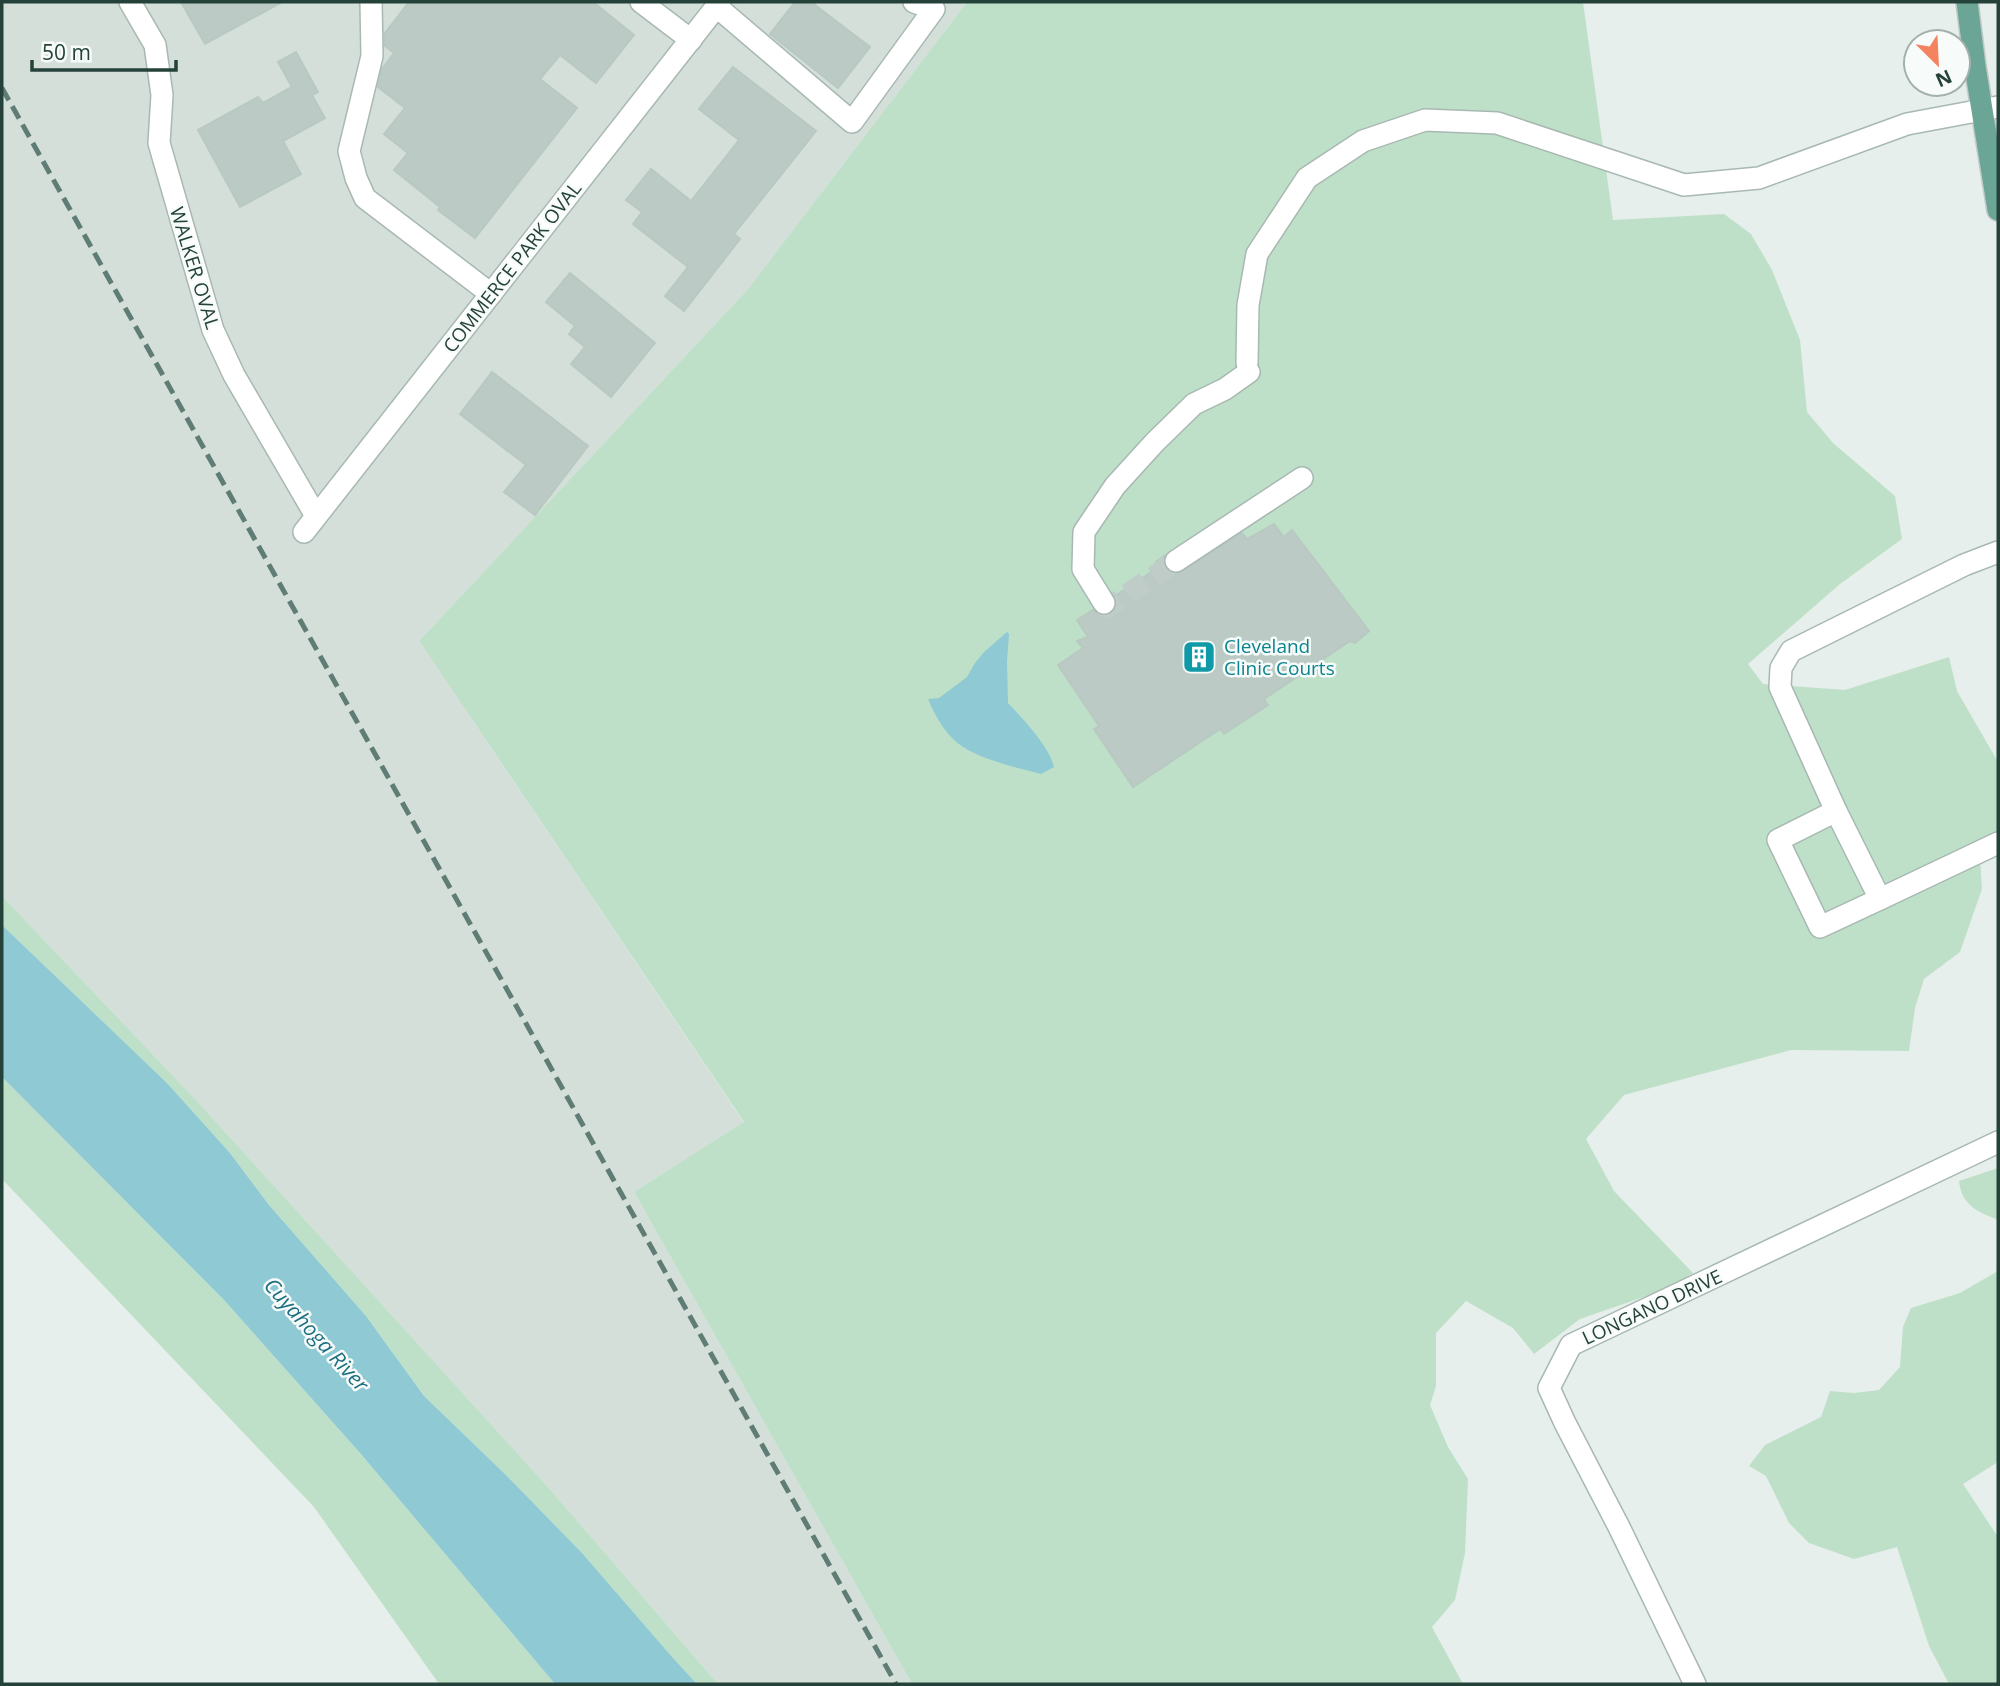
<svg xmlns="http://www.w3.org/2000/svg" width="2000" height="1686" font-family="'Open Sans',sans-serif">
<rect width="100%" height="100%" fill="#e6efeb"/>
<path fill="#d4dfda" d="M2 2H967L748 289 419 641 744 1123 634 1192 912 1684H718L548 1487 197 1101 2 896Z"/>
<g fill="#bfe0c8">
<path d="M967 2H1583L1613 220 1724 214 1751 234 1772 270 1800 340 1807 412 1833 443 1895 496 1902 539 1840 584 1748 664 1763 684 1845 690 1949 657 1957 691 1998 762V848L1980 858 1982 889 1960 952 1924 979 1915 1008 1909 1051 1791 1050 1624 1095 1586 1139 1614 1191 1693 1273 1667 1289 1580 1319 1534 1354 1513 1328 1466 1301 1436 1333V1386L1430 1405 1448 1447 1468 1479 1465 1553 1455 1600 1432 1627 1463 1684H912L634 1192 744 1122 419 641 748 289Z"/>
<path d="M2 896 197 1101 548 1487 718 1684H697L673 1658 582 1553 506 1475 424 1396 366 1316 269 1205 230 1153 167 1083 2 925Z"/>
<path d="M2 1077 224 1300 360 1453 555 1684H439L314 1507 2 1179Z"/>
<path d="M1998 1168V1220C1977 1211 1962 1206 1959 1181Z"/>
<path d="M1998 1271V1462L1963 1484 1998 1537V1684H1949L1929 1646 1897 1547 1854 1559 1809 1543 1789 1523 1766 1476 1749 1466 1765 1445 1821 1417 1830 1391 1854 1393 1879 1390 1900 1367 1903 1327 1911 1308 1960 1293Z"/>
</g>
<g fill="#8ec9d4">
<path d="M1007 632 1009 634 1007 661 1008 703C1023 719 1049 746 1054 767L1041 774C1015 767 986 761 963 747 947 737 935 716 928 699L939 698 967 677 975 663 984 652Z"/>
<path d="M2 925 167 1083 230 1153 269 1205 366 1316 424 1396 506 1475 582 1553 673 1658 697 1684H555L360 1453 224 1300 2 1077Z"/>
</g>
<g fill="#bbcac4" stroke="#b8c9c2" stroke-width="2">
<path d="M181 2H282L205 44Z"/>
<path d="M409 2H593L634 35 596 83 560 55 540 79 577 108 475 238 438 210 440 207 394 170 408 153 384 134 405 108 378 87 382 69 394 53 385 46V33Z"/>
<path d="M795 2H811L870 47 838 88 770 34Z"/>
<path d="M296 52 318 92 312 95 325 118 283 141 301 174 240 207 198 130 258 97 263 103 292 87 278 62Z"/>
<path d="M733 67 816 131 734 234 740 239 684 311 665 296 688 267 633 224 642 212 626 200 651 169 691 201 739 140 699 109Z"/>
<path d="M570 273 655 343 611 397 571 364 585 347 569 334 575 326 546 302Z"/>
<path d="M492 372 588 446 535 515 504 492 526 465 460 414Z"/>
<path d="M1274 524 1284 537 1292 530 1369 631 1355 643 1350 641 1264 699 1268 705 1224 734 1220 729 1133 787 1094 729 1099 726 1058 665 1083 648 1077 641 1088 637 1077 620 1093 610 1097 614 1104 616 1111 614 1116 609 1117 603 1115 596 1159 567 1156 562 1164 556 1163 562 1165 569 1171 573 1177 574 1242 533 1247 539Z"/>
</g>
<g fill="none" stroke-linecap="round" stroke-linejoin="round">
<path stroke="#bfccc8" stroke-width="21" stroke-dasharray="21 10" stroke-linecap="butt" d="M1104 603 1107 608 1176 561"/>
<defs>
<g id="minor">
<path d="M130 2 155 45 162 95 159 143 213 330 234 375 316 516"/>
<path d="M371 2 372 56 349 151 356 178 365 198 491 294"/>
<path d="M641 2 691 40"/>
<path d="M716 6 852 122 934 9 914 2"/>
<path d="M1247 363 1248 305 1257 254 1307 178 1363 141 1425 120 1497 123 1684 185 1759 178 1907 124 1998 107"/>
<path d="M304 532 720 2"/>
<path d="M1998 552 1964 565 1791 651 1781 668 1780 687 1836 811 1880 899 1998 843"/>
<path d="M1176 561 1302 478"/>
<path d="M1104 603 1083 569 1084 532 1115 486 1155 442 1194 404 1225 389 1249 372"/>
<path d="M1836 811 1778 840 1820 927 1880 899"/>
<path d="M1695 1684 1619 1527 1565 1423 1549 1388 1571 1345 1998 1142"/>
</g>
<path id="major" d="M1967 2 1975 66 1998 210"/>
</defs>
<use href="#minor" stroke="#a8b8b2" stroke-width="24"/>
<use href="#major" stroke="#c2cac8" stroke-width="24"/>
<use href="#minor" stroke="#fff" stroke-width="21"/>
<use href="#major" stroke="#6aa596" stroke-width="21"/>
<path stroke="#5f7d75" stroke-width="5" stroke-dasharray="14 7" stroke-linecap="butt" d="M2 88 896 1684"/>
</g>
<defs>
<symbol id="building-square" viewBox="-11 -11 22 22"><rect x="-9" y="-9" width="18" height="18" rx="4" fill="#0f9aa8" stroke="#f7fbf9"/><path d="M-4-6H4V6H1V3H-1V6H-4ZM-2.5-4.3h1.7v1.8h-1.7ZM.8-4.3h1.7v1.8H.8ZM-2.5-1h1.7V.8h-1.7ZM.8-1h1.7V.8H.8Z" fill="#fff"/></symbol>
</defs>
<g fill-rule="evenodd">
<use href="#building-square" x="1180" y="638" width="38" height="38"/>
</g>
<g text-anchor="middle" stroke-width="5" stroke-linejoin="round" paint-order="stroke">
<g font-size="19" fill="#24423a" stroke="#f7fbf9">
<text transform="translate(512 267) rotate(-52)" y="7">COMMERCE PARK OVAL</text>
<text transform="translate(195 268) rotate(73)" y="7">WALKER OVAL</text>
<text transform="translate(1652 1307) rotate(-25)" y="7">LONGANO DRIVE</text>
</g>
<g font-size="19" fill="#0d838f" stroke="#f7fbf9" text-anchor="start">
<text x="1224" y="653">Cleveland<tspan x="1224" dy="22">Clinic Courts</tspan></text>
</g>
<g font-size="21" font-style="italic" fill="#1c6f80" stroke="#f7fbf9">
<text transform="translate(316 1335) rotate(48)" y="7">Cuyahoga River</text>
</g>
</g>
<rect width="2000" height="1686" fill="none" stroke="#24423a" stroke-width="7"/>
<g transform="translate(1937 63) rotate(156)"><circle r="33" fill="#f7fbf9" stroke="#a3b1ad" stroke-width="2"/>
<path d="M0-5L12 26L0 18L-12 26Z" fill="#f4845f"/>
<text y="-10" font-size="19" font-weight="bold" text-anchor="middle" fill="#24423a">N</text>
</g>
<path d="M32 60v10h144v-10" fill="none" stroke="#24423a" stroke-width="3.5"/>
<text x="42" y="60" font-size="21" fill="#24423a" stroke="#f7fbf9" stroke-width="5" paint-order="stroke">50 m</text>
</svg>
